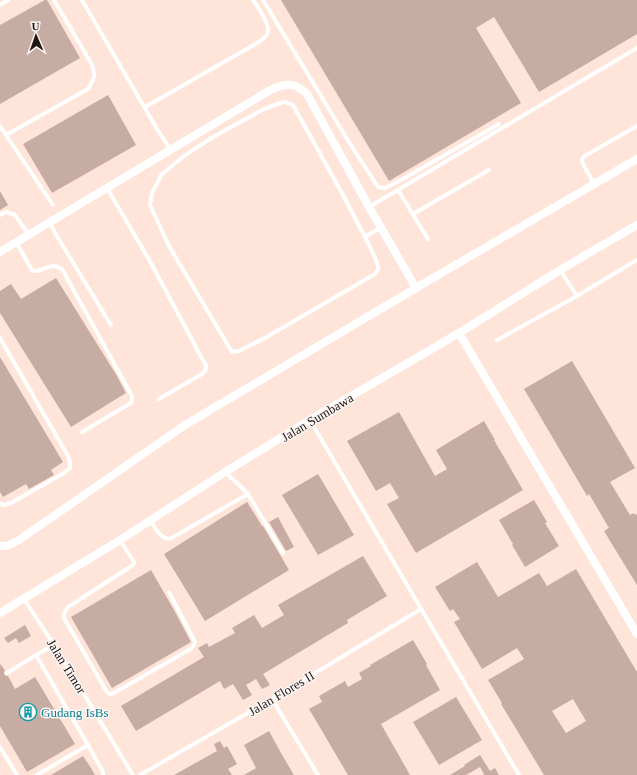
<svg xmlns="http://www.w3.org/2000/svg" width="637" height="775" font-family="'Times New Roman',serif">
<rect width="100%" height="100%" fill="#ffe4d9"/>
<g fill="#c7aca4" fill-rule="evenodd">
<path d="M45 0H47L80 58 0 104V25Z"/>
<path d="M281 0H637V34L539 92 494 17 476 28 521 103 389 181Z"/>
<path d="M108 95 136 145 52 193 23 144Z"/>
<path d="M0 191 8 205 0 210Z"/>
<path d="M56 278 117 376 126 393 71 427 0 313V291L11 284 21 299Z"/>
<path d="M0 357 63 462 51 470 54 475 29 489 26 484 3 497 0 492Z"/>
<path d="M572 361 635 468 610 482 630 515 634 513 635 515 637 514V585L604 531 609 528 589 494 587 496 524 389Z"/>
<path d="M399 412 435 476 447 469 436 450 484 421 495 440H494L523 490 416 553 387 504 399 498 390 483 376 491 347 441Z"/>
<path d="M318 474 354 535 318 555 282 495Z"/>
<path d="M534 500 547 522 545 523 559 546 525 567 512 545 513 544 499 520Z"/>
<path d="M247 502 262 526H263L289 570 205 621 164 554Z"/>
<path d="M278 517 294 547 286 551 269 522Z"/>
<path d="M363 556 387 596 347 620 348 623 263 674 270 685 262 689 256 679 246 685 252 695 243 700 233 684 224 689 220 681 136 731 121 706 204 657 198 648 207 643 209 647 235 633 232 628 254 615 262 628 284 615 278 605Z"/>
<path d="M477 562 498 597 539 573 547 586 576 569 637 672V775H544L501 704 502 703 488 680 524 659 517 648 482 669 454 622 460 619 453 609 450 611 435 587ZM573 699 586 721 566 733 552 711Z"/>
<path d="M151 570 174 610 191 642 112 688 71 617Z"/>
<path d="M25 625 31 636 19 643 16 638 8 643 4 638Z"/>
<path d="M413 640 427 664 426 665 440 690 381 724 410 775H348L309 709 322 702 319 696 345 681 348 687 362 679 359 673 371 666 370 665Z"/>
<path d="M0 664 5 670 4 672V674L6 676H8L15 689 35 677 75 744 27 772 0 726Z"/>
<path d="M456 697 482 740 439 765 413 722Z"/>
<path d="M269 731 281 753 294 775H244L256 768 244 745Z"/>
<path d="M220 741 224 748 227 746 237 764 228 769 232 775H174L217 751 214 744Z"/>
<path d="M480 755 490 771 495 768 499 775H483L484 774 480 767 466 775H450L465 766 464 765Z"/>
<path d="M83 756 91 768 95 775H51Z"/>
</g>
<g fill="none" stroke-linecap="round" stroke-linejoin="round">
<g stroke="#fff" stroke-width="4">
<path d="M82 0 157 129 171 150"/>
<path d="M263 0 347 139 378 187 385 188 403 179 499 124"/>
<path d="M0 5 8 0"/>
<path d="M145 107 252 46C257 43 265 39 267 34 272 27 258 7 253 0"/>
<path d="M0 126 53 205"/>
<path d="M6 135 88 89C95 78 96 75 91 63L54 0"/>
<path d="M594 184 582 162 583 157 637 126"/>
<path d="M107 188 151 263 206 366 205 371 202 374 159 399"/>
<path d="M398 190 428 239"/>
<path d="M369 207 637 48"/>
<path d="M413 214 489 170"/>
<path d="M0 215 6 212 15 215 29 235"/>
<path d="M50 222 55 233 111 325"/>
<path d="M365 237 343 195 293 105 288 103 283 102 264 109 213 137 184 156 162 174 152 193 150 205 169 246 232 352 239 351 263 339 375 274C376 272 378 271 378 268 379 264 368 243 365 237L381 227"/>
<path d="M16 242 32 270C40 274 46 265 55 266 56 267 60 268 62 269L132 396V400L131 403 82 432"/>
<path d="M560 270 577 296 637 260"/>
<path d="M0 338 68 456 70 462V468L64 473 11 503 4 505 0 503"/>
<path d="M497 340 577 296"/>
<path d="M310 420 519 775"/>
<path d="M225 472 238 484 248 494"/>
<path d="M151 520C155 529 160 538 170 539L248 494 251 499 283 553"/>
<path d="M120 540 134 562 133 565 68 607 64 614V618L107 692 110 694 114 693 192 648 194 645 195 642 169 592"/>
<path d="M24 599 54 645 133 775"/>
<path d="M36 655 54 645"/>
<path d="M7 673 36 655 88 745 103 772V775"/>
<path d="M272 699 318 775"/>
<path d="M0 747 17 775"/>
<path d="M37 775 88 745"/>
<path d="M140 775 272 699 421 609"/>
</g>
<g stroke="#fff" stroke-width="8">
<path d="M0 252 272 89C288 83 294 82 307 94L369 207 416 288 637 159"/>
<path d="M459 333 637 634"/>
<path d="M0 546H7L19 540 185 425 416 288"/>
<path d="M0 613 120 540 225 472 310 420 459 333 560 270 637 225"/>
</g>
</g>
<defs>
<symbol id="building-ring" viewBox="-11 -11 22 22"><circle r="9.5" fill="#fcf6f4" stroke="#0f9aa8" stroke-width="1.5"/><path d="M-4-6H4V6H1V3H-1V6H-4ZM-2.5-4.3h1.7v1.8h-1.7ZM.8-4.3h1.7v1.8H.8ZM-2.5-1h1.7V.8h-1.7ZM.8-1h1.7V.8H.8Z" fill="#0f9aa8"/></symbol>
</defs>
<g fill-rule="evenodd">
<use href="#building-ring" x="18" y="702" width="20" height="20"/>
</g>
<g text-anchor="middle" stroke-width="3" stroke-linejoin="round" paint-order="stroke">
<g font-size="13" fill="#1f1512" stroke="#fcf6f4">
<text transform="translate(317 417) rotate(-31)" y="5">Jalan Sumbawa</text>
<text transform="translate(67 666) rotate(58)" y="5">Jalan Timor</text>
<text transform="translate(281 693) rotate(-31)" y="5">Jalan Flores II</text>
</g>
<g font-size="13" fill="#0d838f" stroke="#fcf6f4" text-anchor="start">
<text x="41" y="717">Gudang IsBs</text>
</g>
</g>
<g transform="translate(36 36) rotate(358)" stroke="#fcf6f4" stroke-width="3" paint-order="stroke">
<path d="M0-3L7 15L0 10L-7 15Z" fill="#1f1512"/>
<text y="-6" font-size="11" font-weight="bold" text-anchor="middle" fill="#1f1512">U</text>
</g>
</svg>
